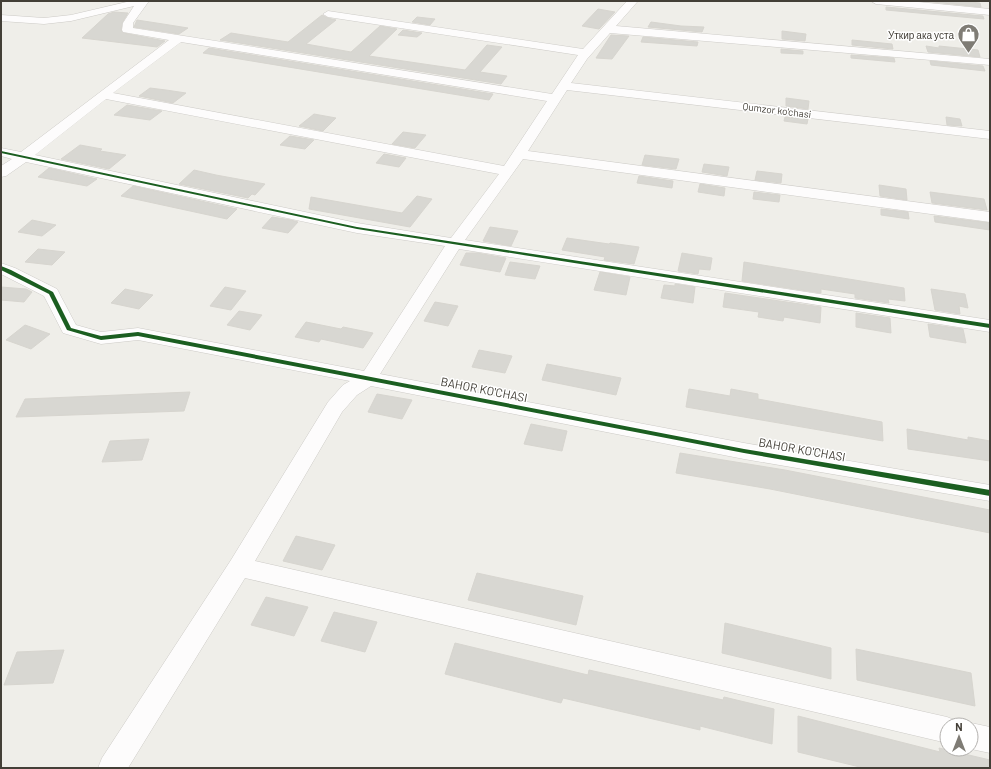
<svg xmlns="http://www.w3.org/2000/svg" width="991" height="769" font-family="Barlow,sans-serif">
<rect width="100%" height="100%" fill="#efeee9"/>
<g fill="#d8d7d2" stroke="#d7d5cf">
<path d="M923 1H960L980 3 981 7Z"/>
<path d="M886 7 983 16 984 19 886 10Z"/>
<path d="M598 9 615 12 599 29 582 26Z"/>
<path d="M114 12 128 13 122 23 121 30 123 33 165 41 157 47 82 38 108 14Z"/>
<path d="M322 15 328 18 336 20 306 44 351 52 380 26 397 29 369 56 465 70 487 45 502 47 480 72 507 76 501 84 220 40 231 33 288 42Z"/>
<path d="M417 17 435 19 430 25 412 22Z"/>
<path d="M137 20 163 24 188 28 179 34 134 27Z"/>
<path d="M651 22 681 26 704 27 702 32 648 27Z"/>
<path d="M403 30 422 33 417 37 398 35Z"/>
<path d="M782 31 806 34 805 41 782 39Z"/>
<path d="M611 35 629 36 612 59 596 58Z"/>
<path d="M643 37 698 42 697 46 641 42Z"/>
<path d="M852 40 892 44 893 49 852 45Z"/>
<path d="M926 46 939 48V46L978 50 980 57 928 52Z"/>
<path d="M209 48 493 94 489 100 203 53Z"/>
<path d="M781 49 803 51V54L781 53Z"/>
<path d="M851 55 894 58 895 62 851 58Z"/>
<path d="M930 61 983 66 985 71 931 65Z"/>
<path d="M150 88 166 90 186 93 173 103 139 96Z"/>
<path d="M786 98 809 101 808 109 786 106Z"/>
<path d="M127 105 162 111 150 120 114 115Z"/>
<path d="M314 114 336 118 323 131 299 126Z"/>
<path d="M785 117 808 119 807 124 784 121Z"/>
<path d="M946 117 960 119 962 126 947 125Z"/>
<path d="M403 132 426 135 415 148 392 144Z"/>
<path d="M290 136 314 140 305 149 280 145Z"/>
<path d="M80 145 102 149 100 151 126 155 109 169 61 159Z"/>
<path d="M384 154 406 158 399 167 376 163Z"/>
<path d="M645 155 679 159 676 169 642 165Z"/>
<path d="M704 164 729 167 727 176 702 172Z"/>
<path d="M49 168 97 179 87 186 38 177Z"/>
<path d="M194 170 216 175 265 184 255 195 252 194 248 198 179 184Z"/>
<path d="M757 171 782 174 781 183 755 180Z"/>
<path d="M639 176 673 181 672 188 637 183Z"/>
<path d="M700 184 725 188 724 196 698 192Z"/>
<path d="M879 185 906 189 907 200 880 196Z"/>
<path d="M133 186 237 209 227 219 121 196Z"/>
<path d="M754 192 780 195 779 202 753 199Z"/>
<path d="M930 192 984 199 987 210 932 203Z"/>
<path d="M417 196 432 199 410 227 309 209 311 197 402 213Z"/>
<path d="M881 209 908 212 909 219 881 215Z"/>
<path d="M934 216 990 223V230L935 222Z"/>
<path d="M272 217 291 220 298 222 288 233 262 228Z"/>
<path d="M32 220 56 225 42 236 18 232Z"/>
<path d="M490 227 518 231 511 246 483 241Z"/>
<path d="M567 238 609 244 610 243 639 247 634 264 604 260 605 257 562 250Z"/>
<path d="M38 249 65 252 52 265 25 262Z"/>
<path d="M466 253H477L506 258 500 272 460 265Z"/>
<path d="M682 253 712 258 710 270 699 269 698 274 678 271Z"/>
<path d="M510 262 540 266 535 279 505 275Z"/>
<path d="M744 262 904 288 905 301 888 299 889 303 855 298V294L821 289V293L742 281Z"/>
<path d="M600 272 630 277 626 295 594 290Z"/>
<path d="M675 284 695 287 693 303 661 298 664 285 675 286Z"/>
<path d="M1 287 26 289 32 292 24 302 1 300Z"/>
<path d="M225 287 246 291 231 310 210 306Z"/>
<path d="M125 289 153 295 139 309 111 303Z"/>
<path d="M931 289 965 294 968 308 959 306 960 314 935 310Z"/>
<path d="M725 293 821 307 820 323 784 317 783 321 758 317 759 312 723 307Z"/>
<path d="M435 302 458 306 448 326 424 321Z"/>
<path d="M239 311 262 315 250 330 227 325Z"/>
<path d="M856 313 890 318 891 333 856 327Z"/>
<path d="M306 322 341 329 343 327 373 333 363 348 321 339 319 342 295 337Z"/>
<path d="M928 324 963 329 966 343 930 337Z"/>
<path d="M25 325 50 334 31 349 6 340Z"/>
<path d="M479 350 512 356 505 373 472 367Z"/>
<path d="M547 364 621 378 616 395 542 380Z"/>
<path d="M689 389 730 396 731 389 758 394V399L882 422 883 441 686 407Z"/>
<path d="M190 392 184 411 16 417 25 399Z"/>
<path d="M377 394 412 400 402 419 368 412Z"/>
<path d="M531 424 567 431 562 451 524 444Z"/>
<path d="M907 429 968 440V437L990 441V461L908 449Z"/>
<path d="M149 439 142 460 102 462 110 441Z"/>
<path d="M680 453 785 470 990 510V533L770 489 676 473Z"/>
<path d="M296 536 335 545 322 570 283 561Z"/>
<path d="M477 573 583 596 576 625 468 600Z"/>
<path d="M266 597 308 607 294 636 251 625Z"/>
<path d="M334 612 377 622 365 652 321 641Z"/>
<path d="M725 623 831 648V679L722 653Z"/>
<path d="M455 643 588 675 589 670 723 700 724 697 774 709 772 744 700 726V730L563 698 561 703 445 674Z"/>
<path d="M856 649 971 673 975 706 857 680Z"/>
<path d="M64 650 53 683 4 685 17 652Z"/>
<path d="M798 716 940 752 939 748 990 760V768H864L798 752Z"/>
</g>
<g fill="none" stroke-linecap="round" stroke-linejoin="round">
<defs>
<g id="minor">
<path d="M131 1H149L133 23V28L552 94 578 55 328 17 323 14 328 11 583 49 627 1H638L616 26 990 59V65L610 33 587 59 571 83 990 131V139L567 90 528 151 990 212V222L523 159 465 240 990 320V332L459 249 380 374 744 443 990 485V501L744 459 371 386 357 395 342 412 255 561 947 717 957 721 958 725H947V743L245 578 128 768H98L102 758 231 560 328 402 343 385 350 381 138 340 101 344 63 333 44 296 1 274V263L15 268 57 289 76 325 101 332 138 328 364 371 445 246 357 233 26 162 6 176 1 177V166L12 159 1 156V148L21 152 169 40 123 32 122 30 123 23 134 6 71 21 44 24 1 21V15L44 18 71 15ZM181 42 547 101 504 166 113 93ZM106 99 499 174 451 238 357 223 35 155Z"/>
<path d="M871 1H908L990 9V15L876 4Z"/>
<path d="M971 723 990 727V753L971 749V725H966Z"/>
</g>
</defs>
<use href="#minor" stroke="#cdcbc7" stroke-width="1"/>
<use href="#minor" fill="#fdfcfc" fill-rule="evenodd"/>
<defs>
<g id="cycleway">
<path d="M1 151 357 227 990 324V328L357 229 1 153Z"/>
<path d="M1 266 11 270 53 292 71 328 101 336 138 332 744 449 990 490V496L744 453 138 336 101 340 67 330 49 294 1 270Z"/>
</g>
</defs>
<use href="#cycleway" stroke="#fff" stroke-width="2"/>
<use href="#cycleway" fill="#1b5e20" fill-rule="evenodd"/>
</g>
<defs>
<symbol id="shop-pin" viewBox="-11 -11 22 30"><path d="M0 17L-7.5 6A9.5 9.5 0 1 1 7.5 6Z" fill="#7f7c75" stroke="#fff"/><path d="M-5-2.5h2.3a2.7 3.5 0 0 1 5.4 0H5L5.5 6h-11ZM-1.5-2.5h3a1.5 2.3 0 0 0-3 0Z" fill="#fff"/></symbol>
</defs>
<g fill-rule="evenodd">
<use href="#shop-pin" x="956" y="22" width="25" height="34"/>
</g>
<g text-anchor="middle" stroke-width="3" stroke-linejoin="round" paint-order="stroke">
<g font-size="10" fill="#433f37" stroke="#fff" text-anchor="end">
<text x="954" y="39">Уткир ака уста</text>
</g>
<g font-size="10" fill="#433f37" stroke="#fff">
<text transform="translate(777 110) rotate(7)" y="4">Qumzor ko'chasi</text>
</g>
<g font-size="12" fill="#433f37" stroke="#fff">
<text transform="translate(484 390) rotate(11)" y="4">BAHOR KO'CHASI</text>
<text transform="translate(802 450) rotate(10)" y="4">BAHOR KO'CHASI</text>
</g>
</g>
<rect width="991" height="769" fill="none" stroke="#433f37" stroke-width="4"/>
<g transform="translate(959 737)"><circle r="19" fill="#ffffff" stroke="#b4b2af"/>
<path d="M0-3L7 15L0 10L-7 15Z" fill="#7f7c75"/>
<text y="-6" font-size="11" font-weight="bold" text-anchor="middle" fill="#433f37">N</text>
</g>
</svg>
